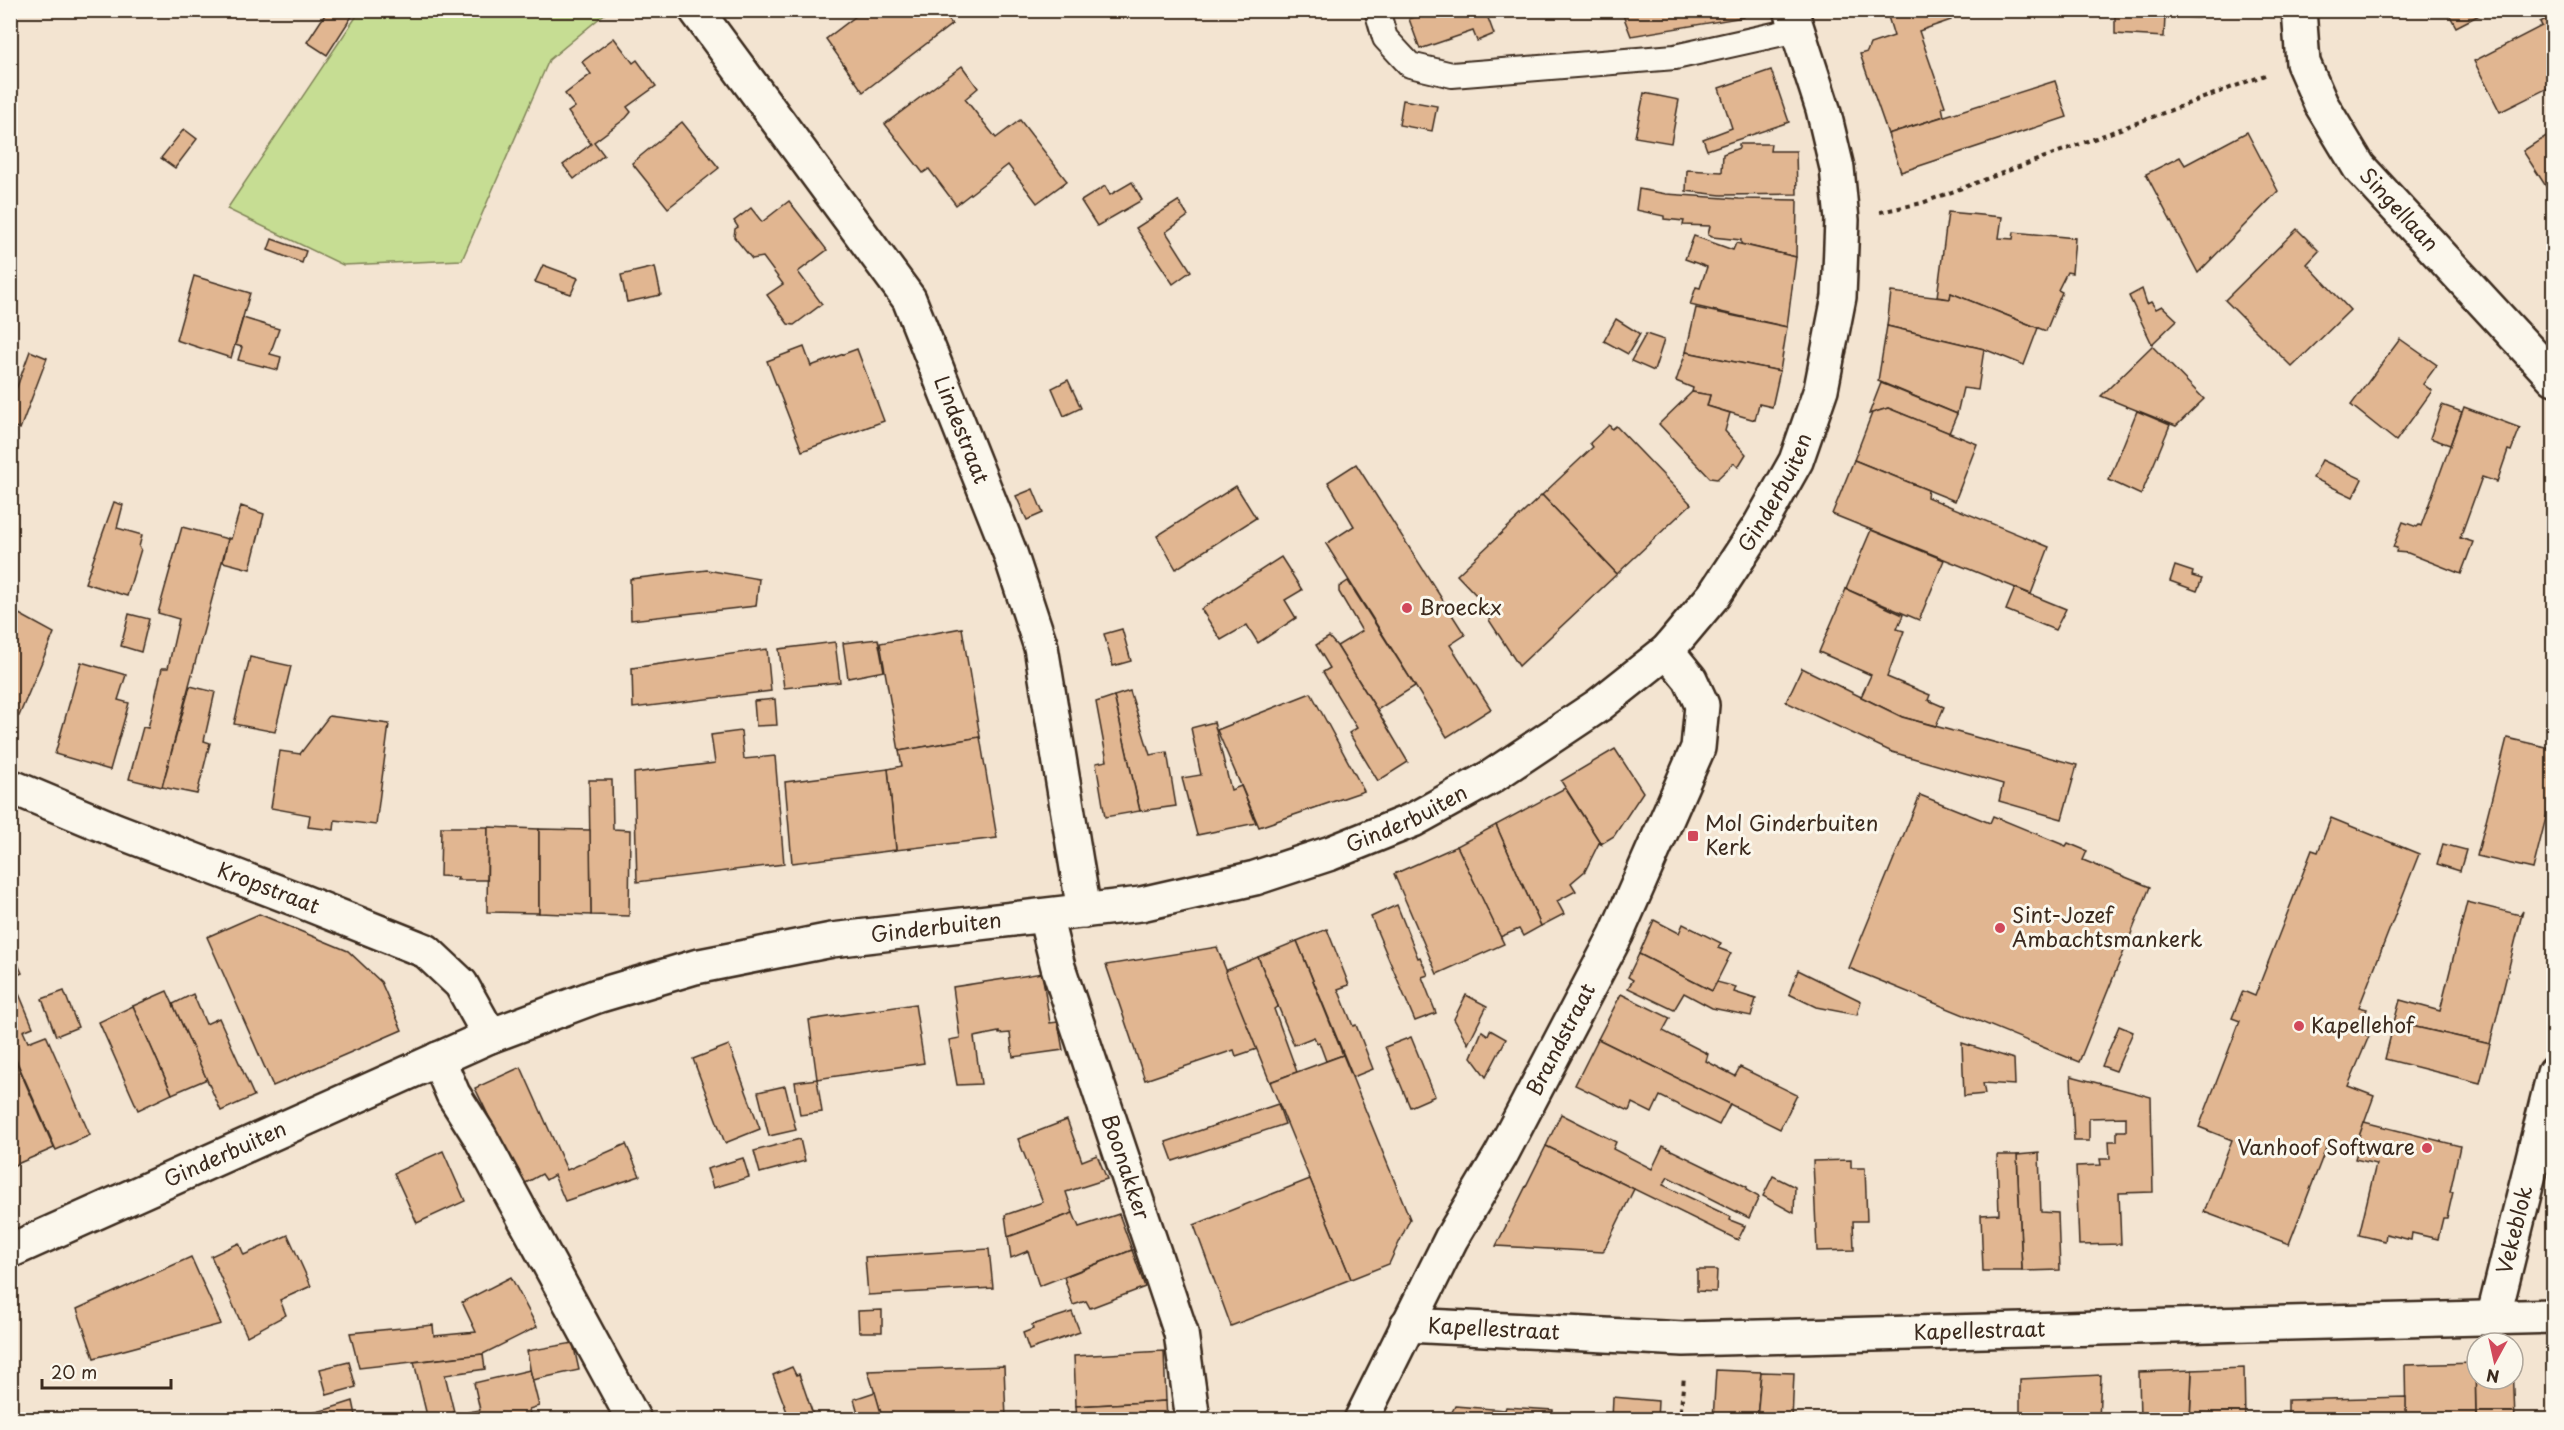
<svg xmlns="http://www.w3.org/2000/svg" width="2564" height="1430" font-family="'Playpen Sans',sans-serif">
<rect width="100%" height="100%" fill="#f3e4d1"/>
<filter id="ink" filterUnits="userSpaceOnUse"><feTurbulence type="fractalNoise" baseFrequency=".0167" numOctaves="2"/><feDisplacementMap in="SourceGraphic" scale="12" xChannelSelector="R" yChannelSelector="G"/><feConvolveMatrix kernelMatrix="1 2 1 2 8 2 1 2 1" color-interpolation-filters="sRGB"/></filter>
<g filter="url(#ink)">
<path fill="#c6dd93" stroke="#808458" stroke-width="1.5" d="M360 11H608L549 60 462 260 343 265 227 209Z"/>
<g fill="#e1b691" stroke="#3b2a1e" stroke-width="1.5">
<path d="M328 10H356L327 55 307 42Z"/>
<path d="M864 10H941L952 24 863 92 826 39Z"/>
<path d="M1435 10H1485L1494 34 1477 41 1473 31 1420 49 1409 19Z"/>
<path d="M1621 10H1742L1744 17 1631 36Z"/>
<path d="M1886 10H1948L1951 20 1919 31 1945 106 1942 107 1944 116 1888 134 1860 54 1867 52 1870 44 1894 36Z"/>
<path d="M2127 10H2198V18L2165 16 2164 37 2115 34V11Z"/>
<path d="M2447 10H2489L2456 27Z"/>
<path d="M2554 15V85L2500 112 2474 61 2542 26 2540 22Z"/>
<path d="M614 38 633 63 637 60 656 86 627 107 631 112 626 118 594 142 604 155 574 179 563 165 591 144 568 112 575 107 565 94 591 74 582 62Z"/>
<path d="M962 66 978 88 965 99 996 138 1020 120 1067 181 1037 203 1008 165 956 205 929 169 923 173 885 124Z"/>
<path d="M1771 70 1789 122 1707 150 1703 139 1732 128 1719 88Z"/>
<path d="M2055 81 2067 117 1901 172 1888 134Z"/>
<path d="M1644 93 1679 100 1671 143 1635 137Z"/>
<path d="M1403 100 1437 106 1432 131 1399 125Z"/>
<path d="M682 122 719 168 668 208 632 163Z"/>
<path d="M184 129 197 139 175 168 161 158Z"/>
<path d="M2554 131V188L2549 191 2523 151Z"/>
<path d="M2247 132 2278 191 2198 273 2146 174 2180 157 2185 165Z"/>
<path d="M1739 144H1771L1770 151H1796L1797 194 1721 195 1686 191 1687 170 1722 172 1723 154 1739 148Z"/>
<path d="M1132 182 1142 200 1097 226 1081 201 1105 186 1110 195Z"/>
<path d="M1639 189 1666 194 1739 199 1797 200 1796 257 1741 244V240L1712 237 1708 235 1710 226 1683 225 1684 221 1664 219V216L1636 210Z"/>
<path d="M789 201 827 250 798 272 822 304 794 325 788 324 767 295 783 284 763 257 752 259 734 237 735 229 738 227 734 221 751 208 762 222Z"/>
<path d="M1178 201 1188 216 1166 232 1191 271 1173 284 1136 228Z"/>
<path d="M1948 212 2002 217 1999 238 2013 239 2014 232 2075 238 2072 273 2067 272 2058 290 2062 292 2046 331 1951 293 1950 299 1937 297Z"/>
<path d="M2297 229 2319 251 2307 264 2350 310 2292 367 2225 300Z"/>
<path d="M1694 236 1733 250 1736 243 1796 257 1787 327 1690 305 1696 287 1700 288 1707 267 1685 259Z"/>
<path d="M272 239 306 251 302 263 268 250Z"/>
<path d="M543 265 578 278 571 294 535 282Z"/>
<path d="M655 267 661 295 627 302 621 275Z"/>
<path d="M194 276 250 293 231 358 176 340Z"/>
<path d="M2142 289 2147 304 2151 302 2156 309 2162 306 2177 320 2152 344 2129 296Z"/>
<path d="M1891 292 1950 299 1951 293 2038 328 2024 365 1984 349 1887 326Z"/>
<path d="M1696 308 1787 327 1780 371 1686 352Z"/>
<path d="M243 318 279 329 270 354 281 357 278 370 238 360 242 347 235 345Z"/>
<path d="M1616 319 1640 334 1628 354 1604 341Z"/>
<path d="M1887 326 1984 349 1978 390 1963 388 1957 414 1878 381Z"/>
<path d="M1646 334 1664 340 1654 371 1631 361Z"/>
<path d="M2400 339 2437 365 2423 384 2432 391 2396 441 2351 405Z"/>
<path d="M2152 346 2204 399 2176 426 2101 396Z"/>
<path d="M804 347 811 366 857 349 884 421 802 451 767 361Z"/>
<path d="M30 351 47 358 20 429 10 425V406Z"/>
<path d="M1686 352 1780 371 1772 407 1759 404 1755 420 1707 406 1710 395 1692 392 1693 388 1676 381Z"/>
<path d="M1068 380 1081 408 1064 416 1052 388Z"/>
<path d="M1881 383 1957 414 1949 433 1888 408 1869 414Z"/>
<path d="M1692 392 1710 395 1707 406 1730 413 1725 431 1746 454 1738 467 1734 463 1717 479 1710 478 1659 424Z"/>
<path d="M2442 405 2462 412 2450 445 2430 438Z"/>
<path d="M2464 407 2520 428 2511 451 2508 450 2497 482 2482 477 2460 538 2473 542 2461 574 2408 553 2396 552 2397 548 2393 547 2403 522 2417 527 2419 525 2421 526Z"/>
<path d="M1888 408 1977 444 1955 501 1854 460 1872 413Z"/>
<path d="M2137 411 2170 425 2141 495 2109 480Z"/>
<path d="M1609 425 1612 429 1616 426 1691 504 1617 574 1542 495 1593 447 1590 443Z"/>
<path d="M1854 460 1928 490 1927 497 2049 547 2031 594 1832 514Z"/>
<path d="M2322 460 2362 479 2353 497 2313 478Z"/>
<path d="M1356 464 1465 635 1450 645 1491 709 1447 737 1326 544 1354 526 1328 482Z"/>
<path d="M1236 486 1256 518 1176 569 1157 536Z"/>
<path d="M1033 489 1043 513 1027 520 1016 496Z"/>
<path d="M1542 495 1617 574 1519 666 1489 620 1495 615 1457 575Z"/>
<path d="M114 502 123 505 117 528 142 535 139 547 141 549 127 596 85 583Z"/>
<path d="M241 506 264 514 250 569 223 562 228 538 231 539Z"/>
<path d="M182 527 228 539 162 787 129 779 143 727 148 728 162 668H168L179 619 158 613Z"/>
<path d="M1871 530 1944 560 1919 620 1846 589Z"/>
<path d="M1281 557 1302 590 1285 600 1296 618 1258 643 1247 625 1221 640 1201 609Z"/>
<path d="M2175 566 2193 572 2192 576 2202 579 2197 591 2170 581Z"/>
<path d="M707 570 759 579 756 606 631 620 630 579Z"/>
<path d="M1348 581 1415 686 1377 710 1337 646 1362 631 1339 592V587Z"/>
<path d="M2015 588 2066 609 2055 630 2006 610Z"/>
<path d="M1846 589 1903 615 1897 629 1904 631 1887 677 1930 695 1928 700 1944 707 1936 726 1902 717 1861 697 1871 675 1819 652Z"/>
<path d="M10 609 54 633 19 716 10 712Z"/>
<path d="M129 614 149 619 141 652 121 646Z"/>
<path d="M962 628 980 737 899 751 880 643Z"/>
<path d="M1122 629 1131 661 1113 666 1104 634Z"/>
<path d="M1329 637 1337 646 1377 710 1408 762 1378 781 1349 733 1357 728 1323 672 1330 668 1316 645Z"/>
<path d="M878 639 884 671 848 678 843 643Z"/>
<path d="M835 642 840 682 784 688 779 649Z"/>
<path d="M767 649 771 691 633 708 632 668Z"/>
<path d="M250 657 291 666 275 732 234 724Z"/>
<path d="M81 662 126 675 118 700 129 703 110 770 55 754Z"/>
<path d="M1802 668 1902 717 2077 765 2062 819 1999 801 2003 784 1892 752 1786 702Z"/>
<path d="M190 686 215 692 204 741 210 743 197 794 162 787Z"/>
<path d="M1130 691 1150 755 1167 752 1176 806 1140 811 1114 696Z"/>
<path d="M1311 693 1364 791 1259 827 1217 730Z"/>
<path d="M1114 696 1140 811 1105 817 1096 763 1107 761 1096 702Z"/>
<path d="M775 699 777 725 756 726 754 701Z"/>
<path d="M329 716 389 724 376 825 335 820 334 830 308 827 310 815 271 808 280 751 300 754Z"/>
<path d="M1214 722 1231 790 1241 786 1256 823 1197 835 1182 778 1201 775 1191 728Z"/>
<path d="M741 731 744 759 775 756 784 864 637 882 634 773 715 763 711 735Z"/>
<path d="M980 737 997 838 896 850 888 769 902 766 899 751Z"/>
<path d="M2507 738 2554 749V786L2533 869 2477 856Z"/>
<path d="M1615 749 1643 792 1614 836 1601 844 1561 781Z"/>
<path d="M888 769 896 850 792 863 785 782Z"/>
<path d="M589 780H612L613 829 630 830 629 916 591 915Z"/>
<path d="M1565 788 1601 844 1599 843 1585 871 1571 883 1576 891 1557 901 1564 914 1541 926 1496 825Z"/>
<path d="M1920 795 1990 823 1993 816 2066 846 2068 843 2087 851 2083 860 2150 887 2079 1062 1849 968Z"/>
<path d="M2331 818 2419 854 2359 1007 2367 1009 2358 1032 2369 1036 2348 1086 2374 1096 2355 1148 2330 1138 2289 1244 2204 1212 2232 1140 2199 1127 2240 1021 2232 1018 2243 991 2255 996 2312 850 2318 852Z"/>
<path d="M1496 825 1541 926 1523 936 1519 929 1500 937 1457 846Z"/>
<path d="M441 827H488L487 880H457L458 877 440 876Z"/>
<path d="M488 827 539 829V913L487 912Z"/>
<path d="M539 829 590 830 591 915 539 913Z"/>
<path d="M2443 844 2466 850 2460 871 2437 864Z"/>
<path d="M1457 846 1504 944 1437 974 1394 874Z"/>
<path d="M2467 902 2520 915 2523 910 2490 1044 2394 1022 2400 1000 2440 1011Z"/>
<path d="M1397 905 1418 958 1420 957 1428 975 1422 977 1436 1013 1415 1021 1371 917Z"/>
<path d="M259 914 348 951 381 982 402 1030 273 1086 207 937Z"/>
<path d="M1654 920 1679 933 1683 924 1721 943 1718 948 1731 953 1712 991 1639 954Z"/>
<path d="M1327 929 1349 985 1338 989 1353 1026 1356 1025 1373 1069 1353 1077 1297 941Z"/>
<path d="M1297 941 1343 1055 1326 1061 1319 1042 1317 1043 1314 1037 1294 1045 1258 957Z"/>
<path d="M10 947 22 973 10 978Z"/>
<path d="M1217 947 1257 1049 1236 1056 1234 1050 1145 1080 1106 965Z"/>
<path d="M1639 954 1712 991 1717 982 1736 987 1734 992 1756 999 1751 1016 1712 1008 1684 993 1674 1010 1628 988 1633 980 1628 977Z"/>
<path d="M1258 957 1278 1006 1274 1009 1297 1072 1270 1082 1225 971Z"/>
<path d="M1798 970 1861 1001 1857 1015 1816 1007 1789 994Z"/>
<path d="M1042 973 1050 1023 1058 1022 1063 1050 1013 1057 1010 1033 999 1034V1032L974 1037 981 1084 957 1085 949 1040 960 1038 953 987Z"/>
<path d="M17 989 33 1027 23 1031 28 1042 46 1035 90 1135 56 1150 10 1046V991Z"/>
<path d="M64 991 78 1027 56 1036 42 999Z"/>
<path d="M167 991 207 1079 172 1094 133 1006Z"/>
<path d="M193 994 206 1024 219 1018 254 1096 221 1111 173 1004Z"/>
<path d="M1621 994 1670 1018 1663 1031 1708 1054 1706 1061 1735 1076 1740 1067 1797 1095 1780 1129 1598 1039Z"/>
<path d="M1466 995 1487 1006 1468 1044 1454 1019Z"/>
<path d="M915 1004 924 1063 817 1079 809 1020Z"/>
<path d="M133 1006 172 1094 138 1110 99 1022Z"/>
<path d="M2394 1022 2490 1044 2480 1083 2385 1059Z"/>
<path d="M2119 1026 2133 1032 2116 1071 2102 1066Z"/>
<path d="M1490 1030 1506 1039 1486 1077 1471 1057 1482 1031 1488 1035Z"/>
<path d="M1411 1037 1435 1096 1410 1107 1385 1047Z"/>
<path d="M1598 1039 1730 1104 1719 1125 1660 1096 1652 1113 1632 1103 1629 1111 1575 1085Z"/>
<path d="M1962 1043 2014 1059 2015 1085 1983 1083 1985 1094 1964 1096Z"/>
<path d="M729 1045 760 1129 725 1143 693 1059Z"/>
<path d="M10 1048 54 1148 10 1167Z"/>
<path d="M1343 1055 1410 1219 1389 1264 1351 1279 1270 1082Z"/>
<path d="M521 1067 567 1170 626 1144 640 1176 565 1201 554 1175 546 1180 542 1174 522 1185 475 1088Z"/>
<path d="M2071 1076 2151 1097 2153 1192 2119 1193 2121 1244 2079 1245 2076 1166 2101 1165 2100 1159H2110L2109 1141H2117V1131H2126V1117L2089 1118V1141H2074Z"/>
<path d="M817 1079 822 1112 800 1115 795 1082Z"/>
<path d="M785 1086 796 1130 769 1136 758 1092Z"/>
<path d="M1278 1104 1285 1124 1173 1161 1166 1142Z"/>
<path d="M1561 1114 1616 1142 1613 1149 1652 1169 1663 1146 1747 1187 1746 1190 1759 1197 1749 1218 1668 1177 1663 1185 1731 1217 1730 1220 1745 1226 1738 1240 1546 1146Z"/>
<path d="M1067 1120 1082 1161 1097 1155 1107 1179 1066 1192 1073 1213 1008 1237 1005 1215 1043 1202 1018 1139Z"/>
<path d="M2364 1122 2460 1146 2450 1192H2453L2447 1218H2443L2438 1239 2412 1233 2411 1240 2386 1234 2385 1241 2359 1235 2376 1164 2355 1159 2358 1149 2355 1148Z"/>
<path d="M800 1139 805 1161 760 1173 754 1151Z"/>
<path d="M1546 1146 1634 1189 1603 1252 1496 1246Z"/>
<path d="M443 1151 465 1201 417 1223 394 1173Z"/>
<path d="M2039 1153 2041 1212 2058 1213 2060 1270 2022 1271 2017 1155Z"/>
<path d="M1997 1155H2017L2022 1271H1983L1981 1215 1999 1214Z"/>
<path d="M743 1158 749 1177 713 1188 707 1169Z"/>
<path d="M1851 1160V1168H1865L1867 1221H1853L1854 1250 1817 1251 1813 1161Z"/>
<path d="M1773 1176 1795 1187 1794 1213 1763 1196Z"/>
<path d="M1310 1179 1351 1279 1231 1326 1194 1225Z"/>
<path d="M1073 1213 1079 1227 1119 1214 1132 1250 1039 1286 1028 1251 1011 1258 1008 1237Z"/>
<path d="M288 1235 311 1286 280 1300 286 1315 247 1336 211 1256 239 1243 244 1255Z"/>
<path d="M989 1249 993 1288 868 1295 865 1257Z"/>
<path d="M1132 1250 1145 1287 1090 1308 1086 1301 1073 1305 1064 1277Z"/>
<path d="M191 1257 221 1324 94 1358 77 1309Z"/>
<path d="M1697 1270H1717L1716 1292 1697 1291Z"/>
<path d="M511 1277 537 1327 483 1354 359 1368 350 1333 433 1325 434 1336 476 1332 462 1302Z"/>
<path d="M882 1310V1332H859L858 1311Z"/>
<path d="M1072 1312 1080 1332 1029 1350 1023 1333 1033 1329 1032 1325Z"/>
<path d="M573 1343 579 1370 532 1380 527 1351Z"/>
<path d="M1164 1351 1166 1401 1076 1406 1074 1356Z"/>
<path d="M483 1354 485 1369 445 1375 456 1420H428L414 1362Z"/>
<path d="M349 1362 356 1387 327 1395 320 1369Z"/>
<path d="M2513 1362 2515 1420H2476L2475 1363H2477V1379H2513Z"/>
<path d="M2475 1363 2476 1420H2406L2405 1365Z"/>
<path d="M1004 1366 1006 1420H883L868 1371Z"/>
<path d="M792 1367 796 1375 799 1374 815 1420H790L773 1375Z"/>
<path d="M2244 1368 2245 1420H2190L2192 1370Z"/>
<path d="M530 1370 539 1406 529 1409 531 1420H469L468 1412 480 1410 474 1383Z"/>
<path d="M1716 1370 1761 1372 1757 1420H1713Z"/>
<path d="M2192 1370 2190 1420H2140L2139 1372Z"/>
<path d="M1761 1372 1794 1373 1792 1420H1757Z"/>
<path d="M2101 1375 2099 1420H2020V1379Z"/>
<path d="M875 1392 883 1420H860L854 1399Z"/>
<path d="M1613 1397 1658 1401 1657 1420H1612Z"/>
<path d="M2406 1397V1420H2288V1400Z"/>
<path d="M353 1401 357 1420H284L328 1409Z"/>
<path d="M1166 1401 1167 1420H1077L1076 1406Z"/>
<path d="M1455 1406 1505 1410 1506 1407 1553 1410V1420H1448Z"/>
</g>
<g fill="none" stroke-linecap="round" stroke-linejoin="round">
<defs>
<path id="lane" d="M1377 10 1385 38 1410 65 1452 75 1675 57 1797 30"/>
<g id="street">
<path id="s1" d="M696 10 909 299 1010 553 1041 647 1084 911"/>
<path id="s2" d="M2299 10 2303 63 2321 104 2359 167 2554 378"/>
<path id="s3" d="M10 786 115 830 301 901 426 951 461 984 490 1036"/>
<path id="s4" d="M1045 916 1058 967 1181 1333 1193 1420"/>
<path d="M438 1059 453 1094 479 1135 634 1420"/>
<path id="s5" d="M2493 1319 2554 1073"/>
</g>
<g id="secondary">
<path id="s6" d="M10 1251 490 1036 597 996 695 967 832 940 1141 904 1255 878 1331 853 1413 820 1491 777 1599 705 1667 651 1714 595 1760 525 1796 461 1821 389 1839 297 1842 220 1837 168 1823 109 1791 10"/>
<path id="s7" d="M1407 1325 1684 1339 2554 1316"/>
<path id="s8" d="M1361 1420 1451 1239 1501 1155 1616 935 1698 748 1702 705 1690 679 1667 651"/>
</g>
</defs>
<use href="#lane" stroke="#3b2a1e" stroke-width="28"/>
<use href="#street" stroke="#3b2a1e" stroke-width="38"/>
<use href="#secondary" stroke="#3b2a1e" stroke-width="38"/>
<g stroke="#3b2a1e" stroke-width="4" stroke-dasharray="4.5 4.5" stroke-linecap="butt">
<path d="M1880 212 1922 203 2265 75"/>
<path d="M1680 1420 1684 1376"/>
</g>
<use href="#lane" stroke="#fbf7ec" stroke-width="24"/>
<use href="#street" stroke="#fbf7ec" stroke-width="33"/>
<use href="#secondary" stroke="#fbf7ec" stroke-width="33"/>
</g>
</g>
<g fill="#d1495b" stroke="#fbf7ec" stroke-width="2">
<circle cx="1407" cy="608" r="6"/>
<rect x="1687" y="830" width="12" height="12" rx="3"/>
<circle cx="2000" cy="928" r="6"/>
<circle cx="2299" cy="1026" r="6"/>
<circle cx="2427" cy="1148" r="6"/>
</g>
<g text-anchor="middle" stroke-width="6" stroke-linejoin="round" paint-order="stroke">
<g font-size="21" fill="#3b2a1e" stroke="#fbf7ec">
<text dy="7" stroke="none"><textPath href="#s2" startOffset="230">Singellaan</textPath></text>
<text dy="7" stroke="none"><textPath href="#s1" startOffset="500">Lindestraat</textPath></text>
<text dy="7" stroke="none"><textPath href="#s6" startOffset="1977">Ginderbuiten</textPath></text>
<text dy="7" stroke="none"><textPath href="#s6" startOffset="1473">Ginderbuiten</textPath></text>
<text dy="7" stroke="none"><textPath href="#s3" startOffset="278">Kropstraat</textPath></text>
<text dy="7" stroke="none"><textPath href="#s6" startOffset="987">Ginderbuiten</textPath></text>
<text dy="7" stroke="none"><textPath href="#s8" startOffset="430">Brandstraat</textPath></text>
<text dy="7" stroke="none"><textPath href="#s6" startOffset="236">Ginderbuiten</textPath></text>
<text dy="7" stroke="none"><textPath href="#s4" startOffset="264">Boonakker</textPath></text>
<text dy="7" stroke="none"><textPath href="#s5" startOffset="92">Vekeblok</textPath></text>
<text dy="7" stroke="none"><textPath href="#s7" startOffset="87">Kapellestraat</textPath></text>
<text dy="7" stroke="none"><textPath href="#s7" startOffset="573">Kapellestraat</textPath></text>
</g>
<g font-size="21" fill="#3b2a1e" stroke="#fbf7ec" text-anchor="start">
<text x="1419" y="615">Broeckx</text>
<text x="1705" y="831">Mol Ginderbuiten<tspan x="1705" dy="24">Kerk</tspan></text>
<text x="2012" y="923">Sint-Jozef<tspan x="2012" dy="24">Ambachtsmankerk</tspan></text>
<text x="2311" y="1033">Kapellehof</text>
<text x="2415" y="1155" text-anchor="end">Vanhoof Software</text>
</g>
</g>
<rect width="2564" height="1430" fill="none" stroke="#fbf7ec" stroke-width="36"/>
<rect x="18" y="18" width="2528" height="1394" fill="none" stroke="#3b2a1e" stroke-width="2" filter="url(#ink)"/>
<g transform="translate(2495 1361) rotate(188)"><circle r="28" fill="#fbf7ec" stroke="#aea59a" stroke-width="1.5"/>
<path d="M0-4.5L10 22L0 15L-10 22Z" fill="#d1495b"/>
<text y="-9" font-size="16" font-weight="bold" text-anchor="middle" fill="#3b2a1e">N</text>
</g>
<path d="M42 1379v9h129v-9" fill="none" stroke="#3b2a1e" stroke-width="3"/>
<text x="51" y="1379" font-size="18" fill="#3b2a1e" stroke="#fbf7ec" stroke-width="4.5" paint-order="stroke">20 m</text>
</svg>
